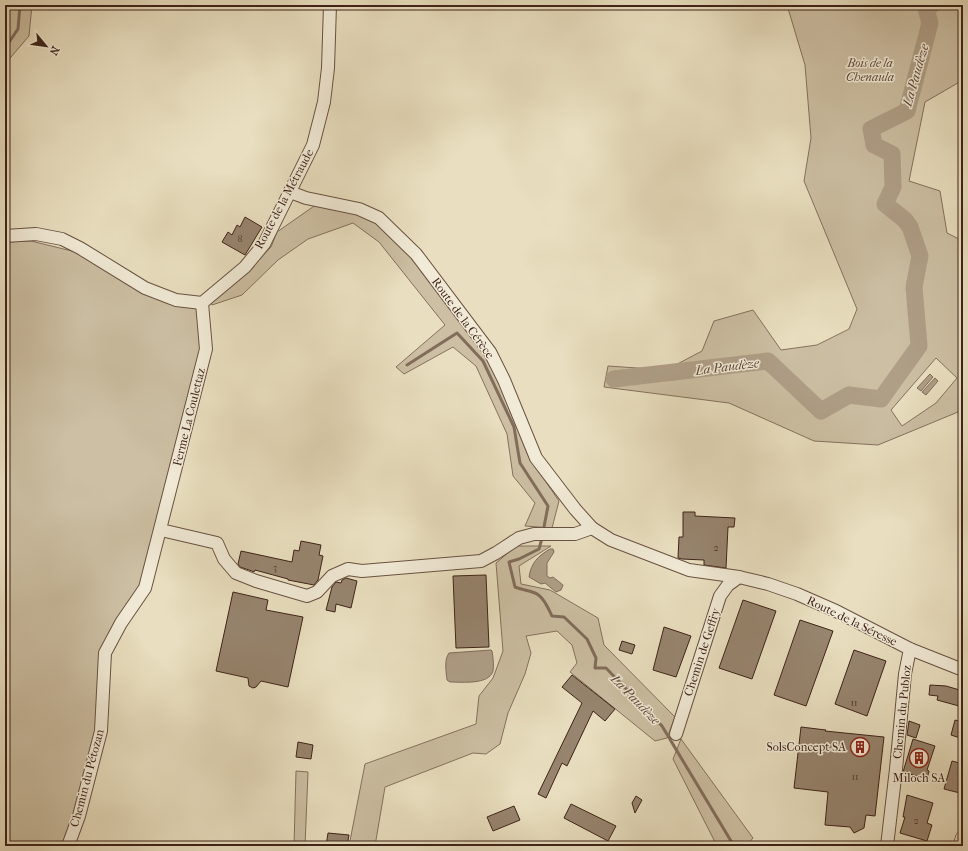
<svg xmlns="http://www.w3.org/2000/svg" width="968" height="851" font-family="'IM FELL French Canon',serif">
<rect width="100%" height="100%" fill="#e9dfc0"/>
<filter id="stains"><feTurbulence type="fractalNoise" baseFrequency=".005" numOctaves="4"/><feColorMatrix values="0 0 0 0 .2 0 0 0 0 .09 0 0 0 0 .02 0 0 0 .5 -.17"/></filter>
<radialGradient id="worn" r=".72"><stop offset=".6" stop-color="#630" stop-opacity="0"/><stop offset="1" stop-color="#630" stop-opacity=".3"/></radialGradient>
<g fill="#ccbfa3" stroke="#85715e" fill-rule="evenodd">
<path d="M5 5H32L29 36 5 64Z"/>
<path d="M787 5H963V80L925 102 909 181 940 191 947 233 963 241V405L958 412 878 445 814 441 729 403 604 387 608 366 666 370 702 351 714 321 753 310 781 350 817 345 849 329 857 309 804 181 811 138 805 65ZM936 358 957 378 936 403 902 426 891 410Z"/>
<path d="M317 204 356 212 375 220 411 256 485 354 498 380 530 459 559 501 552 528 525 526 535 503 513 476 507 434 476 366 453 347 404 374 396 367 445 325 379 242 353 223 308 239 278 260 242 295 212 305 210 300 249 270 271 247 277 232Z"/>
<path d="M31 241 76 252 198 307 202 347 140 587 116 619 100 650 98 730 74 814 63 846H5V242Z"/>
<path d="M516 546H551L519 566 521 584 550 590 598 618 604 645 675 717 667 738 655 741 570 672 577 663 572 645 557 631 526 636 531 653 525 674 508 713 500 744 486 754 473 753 385 787 375 846H349L365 764 476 724 479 696 493 678 503 651 496 563Z"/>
<path d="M681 739 753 838 746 846H717L673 759Z"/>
<path d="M296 771 308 772 305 846H294Z"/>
</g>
<g fill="#af9f87" stroke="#826d5b">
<path d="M930 374 933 377 921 391 917 388Z"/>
<path d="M935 378 938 381 926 395 922 392Z"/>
<path d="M550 549H553L554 552 547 563V576L550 578 553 577 563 585 561 590 556 592 545 583 541 584 529 577C531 563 538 556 550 549Z"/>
<path d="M491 650 492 651C493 657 494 665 493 671 489 685 462 682 450 682L447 680C446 671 444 660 449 653Z"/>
</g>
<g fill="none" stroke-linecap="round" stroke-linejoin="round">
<g stroke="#826d5b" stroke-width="3">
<path d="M5 48 18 29 20 5"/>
<path d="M407 365 457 333 483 361 514 427 520 463 548 506 543 532"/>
<path d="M542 538 539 549 519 559 509 562 515 587C522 590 528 590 535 593 543 596 548 608 552 616L564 617 587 639 596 658 595 668H606L662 726 734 846"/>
</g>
<path stroke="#af9f87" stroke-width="17" d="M614 379 768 361 821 411 849 395 881 399 919 346 914 287 920 256 910 227 905 220 885 204 893 187 892 154 874 145 871 129 907 111 930 23 926 9 932 5"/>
</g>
<g fill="#97856f" stroke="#3e2318">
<path d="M245 217 262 227 245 255 222 242 228 232 232 235 237 225 240 227Z"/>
<path d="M683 512H695V516L735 518 734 527H728L726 568 704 565V560L682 559 678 558 679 537H683Z"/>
<path d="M301 541 321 545 319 555 323 556 318 580 314 585 288 580V579L255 570 254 572 252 571 240 567 238 564 241 551 292 562 294 550 299 551Z"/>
<path d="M486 575 489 647 456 648 453 576Z"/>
<path d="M346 578 357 581 351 608 336 604 335 612 326 610 332 587 336 582 341 583 342 580Z"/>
<path d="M233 592 268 600 266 610 303 617 288 687 261 681 256 687 253 688 249 686 248 678 216 671Z"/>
<path d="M743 600 776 611 752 679 719 668Z"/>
<path d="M800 620 833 631 806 706 774 695Z"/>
<path d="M664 627 691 636 676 677 653 670Z"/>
<path d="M622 641 635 645 632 654 619 650Z"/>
<path d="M854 650 886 661 867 716 835 704Z"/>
<path d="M572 675 615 709 605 721 593 711 567 766 562 763 546 798 538 794 582 703 562 687Z"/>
<path d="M930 685 946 686 963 691 959 706 937 700 938 696 929 695Z"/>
<path d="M955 720 963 722V739L951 735Z"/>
<path d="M909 721 920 725 916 738 907 735Z"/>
<path d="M801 727 826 730 825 731 884 737 875 816 866 815 864 828 854 833 850 827 825 825 828 792 794 788Z"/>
<path d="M913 739 935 746 927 770 929 771 927 779 903 772Z"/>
<path d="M298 742 313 745 311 759 296 757Z"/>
<path d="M952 761 963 764V781L960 793 944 789Z"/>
<path d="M907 795 933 803 927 823 932 825 927 841 900 833 905 817H903Z"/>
<path d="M636 796 642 800 635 813 632 803Z"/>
<path d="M571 804 616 826 608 841 564 818Z"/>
<path d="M514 806 520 820 493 831 487 817Z"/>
<path d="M328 833 349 835 347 846H326Z"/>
</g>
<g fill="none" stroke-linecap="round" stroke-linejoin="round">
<defs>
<g id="minor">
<path d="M290 192 306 198 359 209 379 218 416 254 490 352 504 380 536 458 575 509 592 528 611 540 689 570 739 577 768 584 797 594 836 611 910 649 963 670"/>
<path d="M5 236 36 234 62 239 80 248 145 288 176 300 202 303 245 267 264 244 313 145 324 102 328 68 330 5"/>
<path d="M161 530 217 543 224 559 236 573 256 581 307 596 317 592 332 576 348 569 362 571 481 561 496 553 519 538 534 534H575L592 528"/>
<path d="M676 734 720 596 728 585 739 577"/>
<path d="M68 846 79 816 101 731 105 653 121 623 145 588 206 349 202 303"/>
<path d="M887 846 896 769 905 674 910 649"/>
</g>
<path id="major" d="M961 846 963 838"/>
</defs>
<use href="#minor" stroke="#695242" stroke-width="14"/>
<use href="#major" stroke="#3e2318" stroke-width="16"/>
<use href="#minor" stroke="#f1ead6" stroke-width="12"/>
<use href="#major" stroke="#e9dfc0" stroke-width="15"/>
</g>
<defs>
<symbol id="building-ring" viewBox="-11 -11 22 22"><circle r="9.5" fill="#f1ead6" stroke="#8f2418" stroke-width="1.5"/><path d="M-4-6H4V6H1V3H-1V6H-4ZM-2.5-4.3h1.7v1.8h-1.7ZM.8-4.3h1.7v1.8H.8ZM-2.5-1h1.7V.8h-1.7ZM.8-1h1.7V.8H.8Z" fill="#8f2418"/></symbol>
</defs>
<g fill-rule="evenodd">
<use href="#building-ring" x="849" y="736" width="22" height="22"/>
<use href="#building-ring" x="908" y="747" width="22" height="22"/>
</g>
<g text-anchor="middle" stroke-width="3" stroke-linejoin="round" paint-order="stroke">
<g font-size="10" fill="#543c2e">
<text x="240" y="242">8</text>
<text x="716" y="551">2</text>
<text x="275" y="571">3</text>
<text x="854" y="706">11</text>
<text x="855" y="780">11</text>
<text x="916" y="824">2</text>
</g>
<g font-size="12" font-style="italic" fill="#624a3b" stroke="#f1ead6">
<text x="870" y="67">Bois de la<tspan x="870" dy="14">Chenaula</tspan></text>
</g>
<g font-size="12" fill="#3e2318" stroke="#f1ead6">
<text transform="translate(284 199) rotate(-62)" y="4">Route de la Métraude</text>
<text transform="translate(463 318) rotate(54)" y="4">Route de la Cérèce</text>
<text transform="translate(189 417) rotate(-76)" y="4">Ferme La Coulettaz</text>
<text transform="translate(852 621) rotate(26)" y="4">Route de la Séresse</text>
<text transform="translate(702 652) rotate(-72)" y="4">Chemin de Geffry</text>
<text transform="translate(902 712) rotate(-84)" y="4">Chemin du Publoz</text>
<text transform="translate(87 778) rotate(-75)" y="4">Chemin du Pétozan</text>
</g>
<g font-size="12" fill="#3e2318" stroke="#f1ead6" text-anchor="end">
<text x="846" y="751">SolsConcept SA</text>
<text x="919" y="782" text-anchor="middle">Miloch SA</text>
</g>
<g font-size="13" font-style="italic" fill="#604839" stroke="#f1ead6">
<text transform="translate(915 75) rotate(-74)" y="5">La Paudèze</text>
<text transform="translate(727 366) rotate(-7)" y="5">La Paudèze</text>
<text transform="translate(636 699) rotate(46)" y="5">La Paudèze</text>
</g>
</g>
<rect width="968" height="851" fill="none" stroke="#e9dfc0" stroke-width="20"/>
<rect x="6" y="6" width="956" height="839" fill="none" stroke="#3e2318" stroke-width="2"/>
<rect x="10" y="10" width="948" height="831" fill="none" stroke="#3e2318"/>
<g transform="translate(46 46) rotate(119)" stroke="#f1ead6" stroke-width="3" paint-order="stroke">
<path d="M0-3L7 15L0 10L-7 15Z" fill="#3e2318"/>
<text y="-6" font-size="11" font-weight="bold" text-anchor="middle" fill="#3e2318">N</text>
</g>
<rect width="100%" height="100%" filter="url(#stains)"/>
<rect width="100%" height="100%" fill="url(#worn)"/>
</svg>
